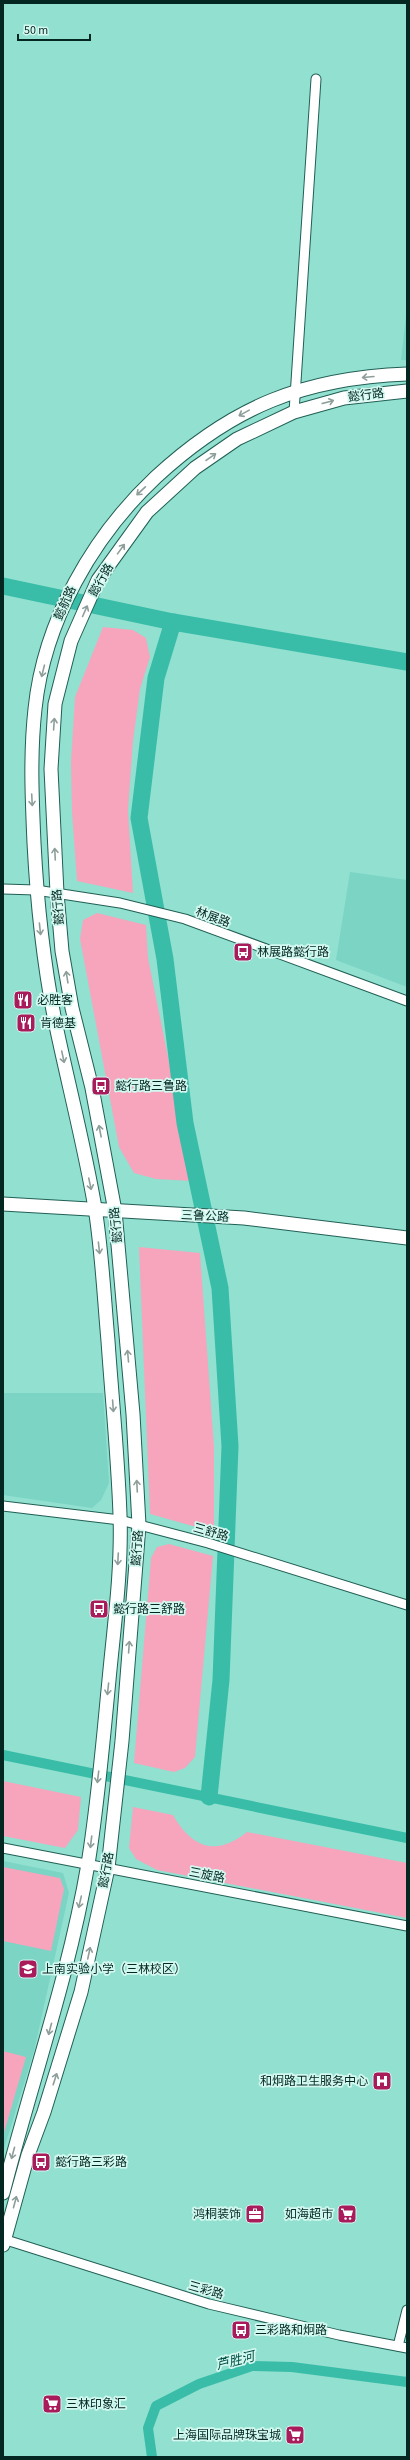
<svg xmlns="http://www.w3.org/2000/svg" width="410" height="2460" font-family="'Source Sans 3','Noto Sans SC',sans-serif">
<rect width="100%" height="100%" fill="#91e0d0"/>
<g fill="#7bd4c4">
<path d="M407 308V360H401Z"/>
<path d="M350 872 407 880V987L336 960Z"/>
<path d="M3 1393H103L109 1483 101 1500 92 1508 3 1495Z"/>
<path d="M3 1861 63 1873 69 1893 34 2051 3 2152Z"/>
</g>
<g fill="#f6a5bd">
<path d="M103 627 133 630 146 638 150 657 140 689 133 741 128 810 133 893 77 881 72 812 71 761 75 697Z"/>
<path d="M97 913 146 925 148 958 193 1181 156 1179 134 1173 119 1147 80 939 83 920Z"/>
<path d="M139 1247 200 1253 214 1447V1532L150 1514Z"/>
<path d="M169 1544 213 1556 195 1757 185 1768 174 1772 134 1763 151 1558 157 1547Z"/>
<path d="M3 1781 81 1797 78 1830 65 1848 3 1836Z"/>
<path d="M133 1807 173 1815C192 1848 216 1857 247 1832L407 1863V1918L157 1870 136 1859 129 1848Z"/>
<path d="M3 1867 60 1878 64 1889 51 1951 3 1941Z"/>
<path d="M3 2051 26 2057 3 2136Z"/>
</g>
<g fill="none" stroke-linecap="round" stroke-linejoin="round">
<g stroke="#39bda8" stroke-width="10">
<path d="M3 1755 407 1838"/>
<path d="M152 2457 148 2428 156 2406 199 2384 252 2366 292 2367 407 2382"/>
</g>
<g stroke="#39bda8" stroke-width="17">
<path d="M3 586 173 622 407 662"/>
<path d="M173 622 156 678 139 818 165 959 185 1123 220 1288 230 1446 221 1680 209 1797"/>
</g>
<defs>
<g id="street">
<path d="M294 412 316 79"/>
<path d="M3 889 36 890 120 903 185 919 407 1001"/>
<path d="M3 1506 120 1520 208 1543 407 1605"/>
<path d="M3 1848 407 1926"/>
<path d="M3 2239 209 2304 339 2335 407 2348"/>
<path d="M398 2346 407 2310"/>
</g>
<g id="secondary">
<path d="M3 1204 244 1218 407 1238"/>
<path d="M3 2193C31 2083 69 1976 88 1864 98 1803 103 1741 109 1680 114 1626 122 1570 120 1515 118 1457 112 1399 108 1341 104 1297 102 1251 95 1208 84 1143 67 1080 54 1016 43 959 37 901 34 843 32 798 30 754 35 709 44 621 93 536 156 477 233 406 304 378 407 374"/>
<path d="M3 2245 28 2155 44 2112 81 1992 108 1868 122 1741 139 1525 133 1414 115 1211 92 1088 72 1008 62 951 57 893 51 769 55 704 71 641 98 580 147 512 195 468 237 439 294 412 344 398 407 391"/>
</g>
</defs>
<use href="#street" stroke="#215f55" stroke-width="11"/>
<use href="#secondary" stroke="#215f55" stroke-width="15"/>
<use href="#street" stroke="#fff" stroke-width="9"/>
<use href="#secondary" stroke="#fff" stroke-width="13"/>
</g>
<defs><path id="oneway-shaft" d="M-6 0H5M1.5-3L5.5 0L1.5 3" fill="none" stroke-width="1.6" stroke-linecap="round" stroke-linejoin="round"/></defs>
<g stroke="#8e9e9b">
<use href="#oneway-shaft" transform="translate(368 377) rotate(175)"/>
<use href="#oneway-shaft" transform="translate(328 402) rotate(-15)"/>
<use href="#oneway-shaft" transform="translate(244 413) rotate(151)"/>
<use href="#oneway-shaft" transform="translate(211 457) rotate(-35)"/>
<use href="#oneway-shaft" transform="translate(141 491) rotate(137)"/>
<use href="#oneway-shaft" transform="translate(121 549) rotate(-54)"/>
<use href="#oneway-shaft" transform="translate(85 611) rotate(-66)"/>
<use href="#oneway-shaft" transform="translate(43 671) rotate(104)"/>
<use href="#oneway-shaft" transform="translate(54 724) rotate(-86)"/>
<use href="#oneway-shaft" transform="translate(32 800) rotate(87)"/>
<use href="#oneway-shaft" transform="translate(55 854) rotate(-93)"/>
<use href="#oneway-shaft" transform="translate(40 929) rotate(84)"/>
<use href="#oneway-shaft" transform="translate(67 977) rotate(-99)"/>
<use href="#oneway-shaft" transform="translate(63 1057) rotate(78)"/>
<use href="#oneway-shaft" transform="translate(100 1131) rotate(-101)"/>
<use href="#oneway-shaft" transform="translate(90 1184) rotate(78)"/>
<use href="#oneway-shaft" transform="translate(99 1248) rotate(84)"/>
<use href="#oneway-shaft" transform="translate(128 1356) rotate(-95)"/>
<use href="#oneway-shaft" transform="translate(113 1406) rotate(86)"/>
<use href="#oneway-shaft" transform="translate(137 1486) rotate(-93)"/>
<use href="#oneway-shaft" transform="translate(118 1559) rotate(93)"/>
<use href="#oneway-shaft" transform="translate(129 1647) rotate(-86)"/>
<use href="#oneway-shaft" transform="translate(108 1689) rotate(96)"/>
<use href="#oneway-shaft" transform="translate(98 1777) rotate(97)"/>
<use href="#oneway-shaft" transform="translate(91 1842) rotate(97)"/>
<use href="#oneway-shaft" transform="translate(80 1902) rotate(103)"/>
<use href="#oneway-shaft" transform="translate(89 1953) rotate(-78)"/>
<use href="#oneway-shaft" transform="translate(50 2029) rotate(105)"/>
<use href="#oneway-shaft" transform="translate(55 2079) rotate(-72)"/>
<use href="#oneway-shaft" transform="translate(13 2153) rotate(105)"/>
<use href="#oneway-shaft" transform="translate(15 2202) rotate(-75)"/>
</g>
<defs>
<symbol id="bus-square" viewBox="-11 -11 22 22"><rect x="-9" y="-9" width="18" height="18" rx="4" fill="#a91b5b" stroke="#d2f8f0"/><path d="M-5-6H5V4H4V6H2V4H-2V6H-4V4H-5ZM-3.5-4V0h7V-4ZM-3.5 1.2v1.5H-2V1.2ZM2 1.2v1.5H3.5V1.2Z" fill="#fff"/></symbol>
<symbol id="restaurant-square" viewBox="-11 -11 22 22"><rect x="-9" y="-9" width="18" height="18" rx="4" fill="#a91b5b" stroke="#d2f8f0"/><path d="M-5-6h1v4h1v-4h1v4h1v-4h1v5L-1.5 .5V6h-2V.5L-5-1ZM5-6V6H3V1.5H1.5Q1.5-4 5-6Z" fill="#fff"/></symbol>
<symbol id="school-square" viewBox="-11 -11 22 22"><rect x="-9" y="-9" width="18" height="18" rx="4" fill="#a91b5b" stroke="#d2f8f0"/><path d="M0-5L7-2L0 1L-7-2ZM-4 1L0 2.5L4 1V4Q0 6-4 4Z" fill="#fff"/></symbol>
<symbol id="hospital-square" viewBox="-11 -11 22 22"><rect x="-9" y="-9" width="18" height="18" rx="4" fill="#a91b5b" stroke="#d2f8f0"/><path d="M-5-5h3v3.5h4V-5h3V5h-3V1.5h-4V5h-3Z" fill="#fff"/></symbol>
<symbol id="office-square" viewBox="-11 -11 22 22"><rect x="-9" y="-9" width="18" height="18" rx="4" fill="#a91b5b" stroke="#d2f8f0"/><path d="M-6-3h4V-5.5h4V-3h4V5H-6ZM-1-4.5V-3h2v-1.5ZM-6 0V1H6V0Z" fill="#fff"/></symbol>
<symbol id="supermarket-square" viewBox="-11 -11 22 22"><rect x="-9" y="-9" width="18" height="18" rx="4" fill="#a91b5b" stroke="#d2f8f0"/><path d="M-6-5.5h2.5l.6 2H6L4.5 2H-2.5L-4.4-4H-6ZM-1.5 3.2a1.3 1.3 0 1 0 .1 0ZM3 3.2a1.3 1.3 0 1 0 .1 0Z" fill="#fff"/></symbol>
</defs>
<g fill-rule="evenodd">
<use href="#bus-square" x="232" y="941" width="22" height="22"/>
<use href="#restaurant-square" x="12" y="989" width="22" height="22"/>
<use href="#restaurant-square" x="15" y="1012" width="22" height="22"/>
<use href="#bus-square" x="90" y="1075" width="22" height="22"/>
<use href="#bus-square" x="88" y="1598" width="22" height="22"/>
<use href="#school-square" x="17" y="1958" width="22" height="22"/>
<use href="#hospital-square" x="371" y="2070" width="22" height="22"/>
<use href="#bus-square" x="30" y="2151" width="22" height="22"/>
<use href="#office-square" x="244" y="2203" width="22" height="22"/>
<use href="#supermarket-square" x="336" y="2203" width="22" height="22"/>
<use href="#bus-square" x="230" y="2319" width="22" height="22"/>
<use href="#supermarket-square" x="41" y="2393" width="22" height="22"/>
<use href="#supermarket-square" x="284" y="2424" width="22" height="22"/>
</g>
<g text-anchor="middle" stroke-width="3.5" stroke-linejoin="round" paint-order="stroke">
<g font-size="12" fill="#042721" stroke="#d2f8f0">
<text transform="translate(366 395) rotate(-7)" y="4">懿行路</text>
<text transform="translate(101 580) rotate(-60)" y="4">懿行路</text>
<text transform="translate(65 603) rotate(-66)" y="4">懿航路</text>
<text transform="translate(58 907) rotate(-95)" y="4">懿行路</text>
<text transform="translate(213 917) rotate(20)" y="4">林展路</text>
<text transform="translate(205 1216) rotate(3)" y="4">三鲁公路</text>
<text transform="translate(116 1225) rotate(-96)" y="4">懿行路</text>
<text transform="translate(211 1532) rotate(16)" y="4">三舒路</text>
<text transform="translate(137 1548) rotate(-86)" y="4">懿行路</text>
<text transform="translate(106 1870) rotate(-80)" y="4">懿行路</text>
<text transform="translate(207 1875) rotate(11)" y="4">三旋路</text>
<text transform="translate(206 2290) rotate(16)" y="4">三彩路</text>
</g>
<g font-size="12" fill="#042721" stroke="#d2f8f0" text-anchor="start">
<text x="257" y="956">林展路懿行路</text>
<text x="37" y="1004">必胜客</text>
<text x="40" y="1027">肯德基</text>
<text x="115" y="1090">懿行路三鲁路</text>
<text x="113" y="1613">懿行路三舒路</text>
<text x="42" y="1973">上南实验小学（三林校区）</text>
<text x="368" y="2085" text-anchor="end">和炯路卫生服务中心</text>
<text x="55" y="2166">懿行路三彩路</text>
<text x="241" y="2218" text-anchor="end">鸿桐装饰</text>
<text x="333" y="2218" text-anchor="end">如海超市</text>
<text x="255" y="2334">三彩路和炯路</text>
<text x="66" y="2408">三林印象汇</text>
<text x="281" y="2439" text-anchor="end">上海国际品牌珠宝城</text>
</g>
<g font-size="13" font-style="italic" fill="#004f44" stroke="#d2f8f0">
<text transform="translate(235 2360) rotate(-14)" y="5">芦胜河</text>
</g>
</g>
<rect width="410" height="2460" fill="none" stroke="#042721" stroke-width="8"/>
<path d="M18 34v6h72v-6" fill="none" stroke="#042721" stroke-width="2"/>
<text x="24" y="34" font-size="12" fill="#042721" stroke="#d2f8f0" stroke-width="3" paint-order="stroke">50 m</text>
</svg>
